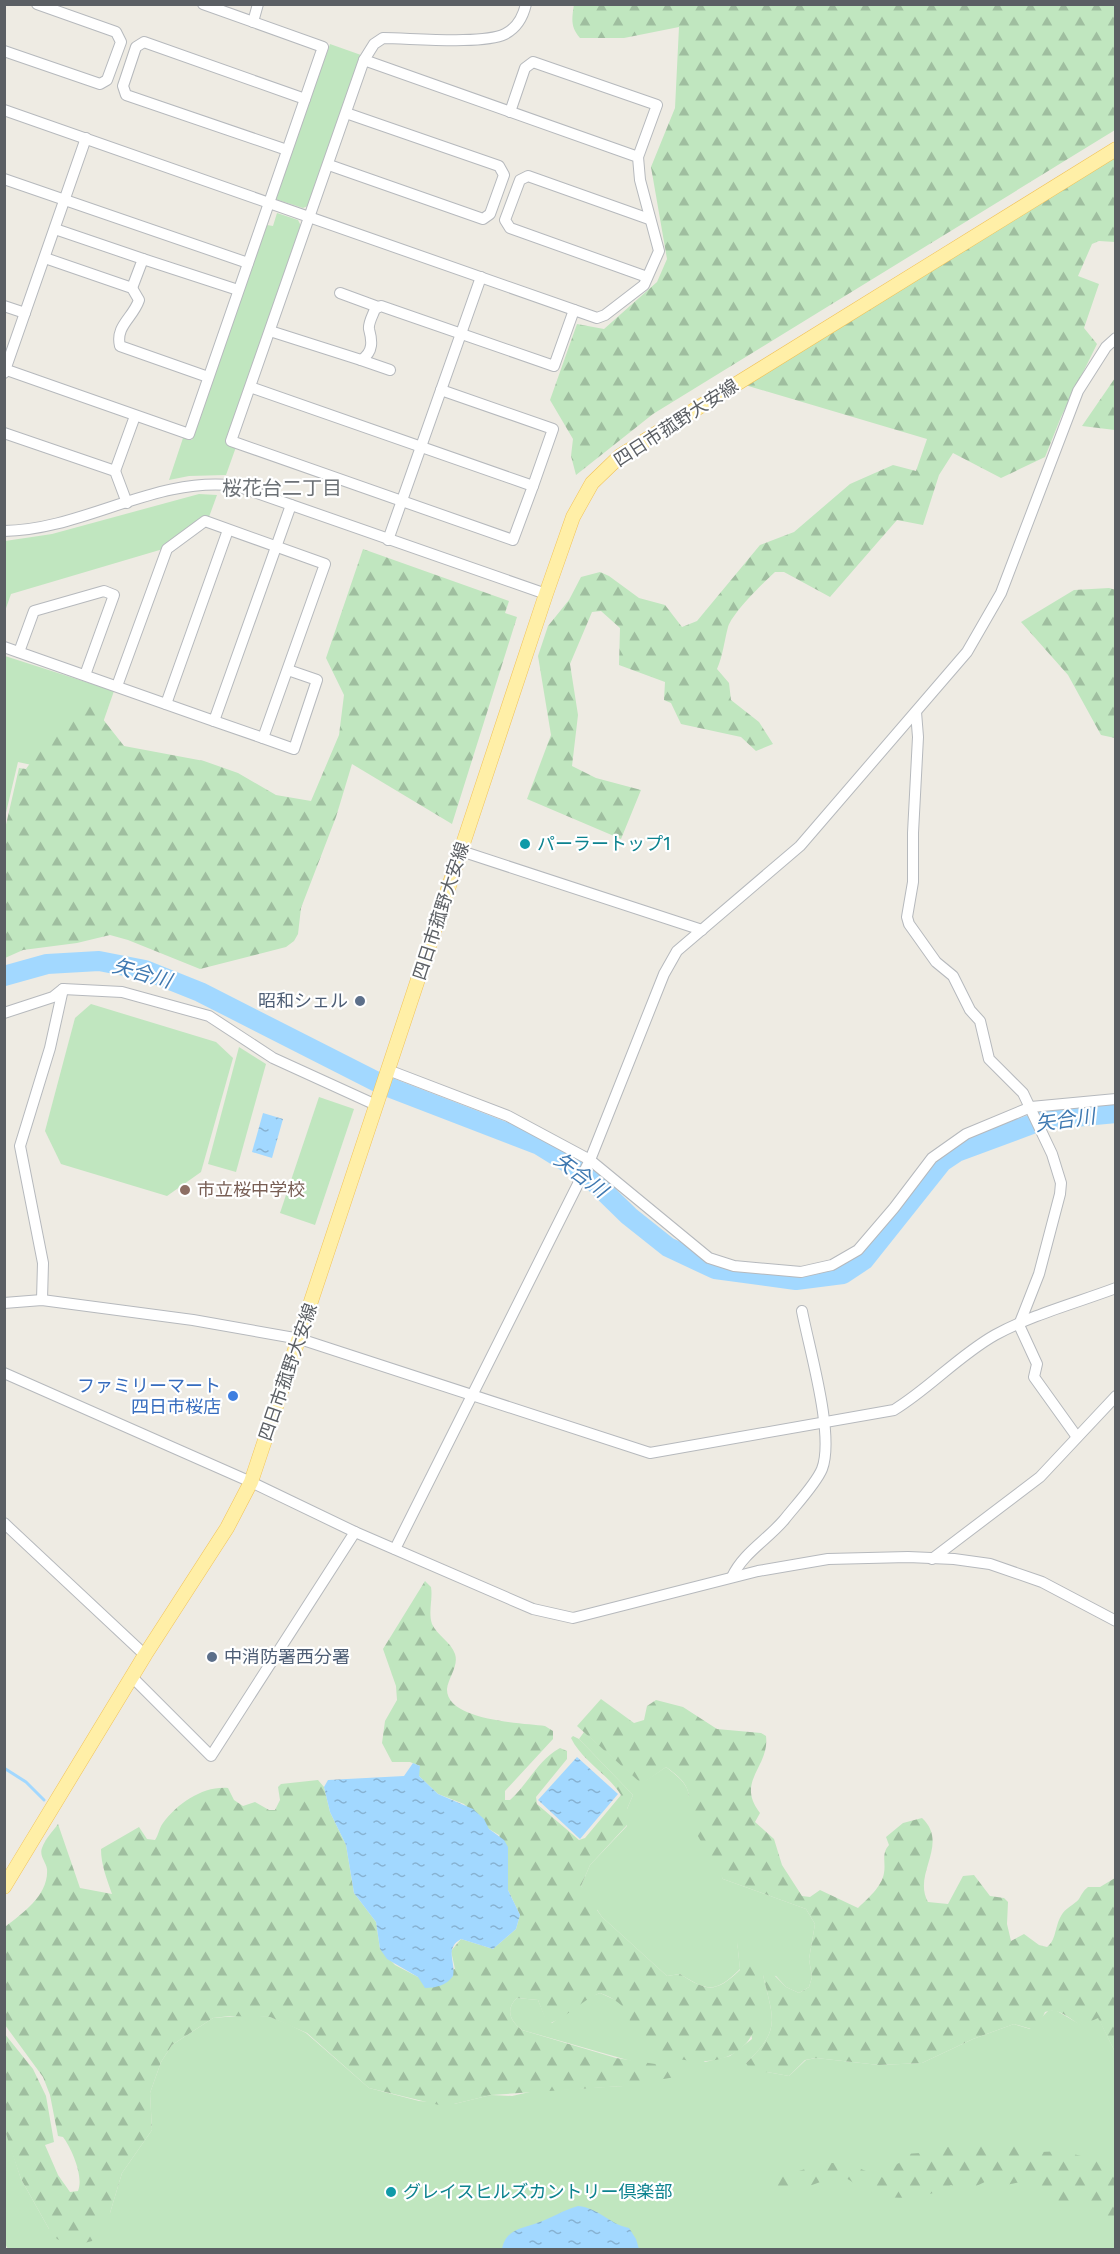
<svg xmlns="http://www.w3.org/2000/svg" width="1120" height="2254" font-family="'Fira Sans','Noto Sans JP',sans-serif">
<defs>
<pattern id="forest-firs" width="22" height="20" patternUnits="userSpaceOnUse" patternTransform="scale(1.5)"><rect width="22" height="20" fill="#c0e6bf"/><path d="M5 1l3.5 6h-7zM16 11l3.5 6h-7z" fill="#9fbe9f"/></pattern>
<pattern id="water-ripples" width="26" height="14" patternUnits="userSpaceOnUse" patternTransform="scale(1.5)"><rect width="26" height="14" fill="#a2d8ff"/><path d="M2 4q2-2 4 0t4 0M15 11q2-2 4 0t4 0" fill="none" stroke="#87b2d2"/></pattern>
</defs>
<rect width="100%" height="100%" fill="#eeebe3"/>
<g fill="#c0e6bf">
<path d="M330 44 361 55 308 206 303 208 275 199Z"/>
<path d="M277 213 298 220 302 228 226 444 236 447 226 475 189 476 169 480 183 438 192 440 267 225 273 226Z"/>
<path d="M199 494 217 495 209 517 163 549 11 594 5 611V541L52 534Z"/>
<path d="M5 656 114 691 99 734 64 772 18 762 5 817Z"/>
<path d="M91 1004 216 1042 233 1058 201 1172 167 1196 61 1164 45 1131 75 1018Z"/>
<path d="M239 1047 266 1064 236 1172 208 1164Z"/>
<path d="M319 1097 354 1109 315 1225 280 1213Z"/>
<path d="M584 1732 642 1783 666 1767C677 1776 688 1783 689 1797L723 1879 806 1909 815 1924 809 1959 812 1977 809 1987 799 1993 786 1987 776 1976 763 1975C773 2019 782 2029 746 2063L767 2072 789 2076 806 2060 816 2058 879 2065 922 2063 973 2039 1014 2024 1030 2029 1049 2010 1057 2011 1081 2025 1098 2017 1115 2052V2249H8L4 2242V2126L21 2179 49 2229 110 2213 122 2173 152 2130 150 2093 161 2062 172 2045 213 2018 250 2015 270 2017 288 2024 306 2033 369 2088 419 2101 454 2104 491 2095 512 2096 534 2091 623 2086 631 2061 522 2030C510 2021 505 2009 517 1998L538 2000 545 2017 552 2023 584 1999 600 1993 622 2003 627 2009 705 2062 730 2056 752 2039 737 1940 740 1969C715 1994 707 1991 680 1974L667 1976 602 1917 581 1886 590 1865 627 1826V1809L633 1795 579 1739Z"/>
</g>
<g fill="url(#forest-firs)">
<path d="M574 4 1115 5V130L653 414 576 475 571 456 573 439 550 400 577 324 604 329 657 282 667 259 651 167 675 108 679 27 624 38H580C570 27 572 18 574 4Z"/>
<path d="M1115 157V242L1099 241 1092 244 1078 276 1099 284 1084 328 1097 344 1061 417 1045 457 1001 478 953 453 939 475 923 525 897 520 830 597 784 572H775C763 583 733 612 728 627 724 642 723 655 717 669L729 683 731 700 759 722 773 744 756 751 741 737 681 724 671 703 664 700 665 682 619 665 620 628 601 611 592 612 570 664 578 715 572 766 596 778 641 790 621 839 527 799 551 735 538 656 548 626 569 600 581 577 600 572 609 576 639 598 665 605 682 627 697 621 760 545 794 532 850 484 893 465 916 471 927 439 745 385Z"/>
<path d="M1115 378V430L1082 426Z"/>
<path d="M363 549 509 601 505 613 517 617 452 824 352 764 336 817 301 908 298 934 294 941 286 947 200 969 128 940 110 935 77 943 23 950 5 958V829L19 768 26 769 52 732 82 702 91 704 124 746 204 761 238 773 276 795 311 801 339 735 344 695 326 658Z"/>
<path d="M1109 588 1116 590 1115 738 1101 735 1068 675 1021 622 1074 590Z"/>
<path d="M425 1581 431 1587C433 1599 428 1612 432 1624 437 1635 451 1642 455 1654 459 1666 448 1678 447 1689 446 1721 522 1723 545 1726L553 1731V1739L505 1791V1800H510C528 1784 538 1760 560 1748L567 1751V1759L536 1797 537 1804 579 1840 585 1838 621 1795C608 1774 582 1761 571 1738L573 1736 579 1739 633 1795 627 1809V1825L590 1865 581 1886 597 1903V1910L602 1917 667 1976 680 1974C707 1991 715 1994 740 1970L737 1940H742C750 1960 760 1984 762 2006 762 2011 759 2018 757 2023 745 2061 709 2066 674 2058 666 2056 656 2054 648 2049 619 2028 643 2009 600 1993 580 2001 566 2019 547 2024L538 2000 517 1998C505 2009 510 2021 522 2030L616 2058 675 2067 681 2069 680 2074 675 2077 623 2086 491 2095 454 2104 439 2105 369 2088 307 2033 270 2017 230 2016 213 2018 172 2045 161 2062 150 2093 152 2130 122 2173 110 2213 101 2228 92 2241 73 2246 57 2239 49 2229 21 2179 10 2147 4 2126V2033L33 2069 46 2096 54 2142 45 2145 58 2175 70 2192 78 2191C84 2177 72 2149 63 2137L58 2136 50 2095 43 2077 5 2025V1927C23 1913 49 1895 47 1869 46 1862 39 1856 42 1848 45 1839 53 1831 58 1824L80 1888 112 1894C107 1879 101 1865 101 1849L139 1827 147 1839 155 1840C159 1834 159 1828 163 1823 178 1803 203 1786 228 1788L234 1800 243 1806 255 1802 269 1810H275L280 1800 278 1787 281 1784 318 1780 324 1787 330 1812 346 1845 354 1893 376 1922 380 1949 395 1965 418 1977 455 1969 451 1951 461 1939 493 1949 516 1929 520 1915 508 1890 499 1835 489 1829 464 1804 438 1794 418 1775 420 1766 410 1762H392L382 1743 385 1721 397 1700 396 1686 383 1649Z"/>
<path d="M601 1699 634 1723 644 1720 647 1706 656 1700 683 1707 717 1729 761 1733 766 1736C770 1767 735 1781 760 1813L755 1822 774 1839 782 1865 802 1896 810 1897 820 1890 858 1908C867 1899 882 1887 884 1873 886 1862 881 1854 889 1845L886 1837 903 1823 922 1818C950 1844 912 1874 928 1902L948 1904 963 1876 974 1875 990 1896 1004 1898 1008 1902 1007 1924 1011 1941 1024 1934 1039 1945 1047 1947C1056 1941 1055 1926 1061 1916 1065 1908 1074 1905 1079 1899 1082 1894 1083 1891 1088 1887H1100L1115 1878V2052L1098 2018 1081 2026C1070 2019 1059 2007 1045 2012L1038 2027 1031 2029 1014 2024 973 2039 922 2063 879 2065 816 2058 805 2060 789 2076 767 2072 753 2075 746 2063C782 2029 773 2019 763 1975L770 1971 786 1987 799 1993 809 1987 812 1977 809 1959 815 1924 806 1909 723 1879 685 1814 682 1805 689 1797C688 1783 677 1775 666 1767L642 1784 577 1726Z"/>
<path d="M977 2142 1018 2146 1041 2152 1062 2151 1100 2161 1115 2162V2221L1106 2217 1095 2221 1082 2205 1066 2207 1060 2204 1057 2198 1026 2181 1006 2185 987 2181 974 2187 959 2189 951 2185C933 2197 898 2201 877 2195 863 2191 853 2181 840 2175L795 2191 765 2188 753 2180 756 2177 774 2179 824 2163H834L853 2166 884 2178 893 2175 891 2167 899 2163 905 2154 920 2153 935 2144 947 2147Z"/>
</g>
<g fill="url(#water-ripples)">
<path d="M263 1113 283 1119 272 1158 252 1152Z"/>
<path d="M577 1757 618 1794 580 1839 538 1800Z"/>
<path d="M413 1763 420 1766 419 1776 438 1794 473 1809 484 1819 489 1829 504 1840 508 1847V1890L520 1915 516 1929 493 1949 461 1939C444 1949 456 1961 453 1976 447 1985 436 1988 425 1988L418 1977 387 1959 380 1949 376 1922 354 1893 346 1845 330 1812 324 1787 328 1780 404 1776Z"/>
<path d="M578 2206C599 2208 609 2224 629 2228L636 2239 639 2249H502C506 2229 521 2229 537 2223 552 2218 563 2210 578 2206Z"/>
</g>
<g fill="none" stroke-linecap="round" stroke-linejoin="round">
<path stroke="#a2d8ff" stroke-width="3" d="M4 1768 26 1782 44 1800"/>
<path stroke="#a2d8ff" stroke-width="20" d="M4 976 47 964 99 961 145 970 200 992 383 1085 539 1145 586 1174 629 1216 668 1247 715 1269 796 1280 843 1274 864 1260 942 1162 957 1152 1043 1120 1116 1113"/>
<defs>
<g id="minor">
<path d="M253 22 258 4"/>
<path d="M4 51 100 84 107 80 121 42 116 32 37 4"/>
<path d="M4 110 597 318 605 315 644 285 659 251 640 180 638 157 364 60"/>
<path d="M510 112 525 68 533 62 657 105 638 157"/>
<path d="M287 150 126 95 123 86 136 47 144 42 305 99"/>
<path d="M329 165 483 219 490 214 504 175 499 166 346 113"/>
<path d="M4 179 248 263"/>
<path d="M55 229 143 259 132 288"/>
<path d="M45 258 132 288 139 300C133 318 115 326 120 346L208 377"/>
<path d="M143 259 238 290"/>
<path d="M647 277 510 228 505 220 520 180 528 176 649 219"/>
<path d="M340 293 378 307"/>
<path d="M4 306 25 313"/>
<path d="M270 331 361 360C374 352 372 340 369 329 368 323 373 315 375 309L381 306 554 366 574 310"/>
<path d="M361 360 390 370"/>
<path d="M4 369 189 434 323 47 203 4"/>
<path d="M4 373 86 138"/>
<path d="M250 387 533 486 513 540 231 441 364 60 374 44 383 38C411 38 482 45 505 34 517 28 523 17 526 4"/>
<path d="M441 390 553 429 533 486"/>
<path d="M4 433 115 471 127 503"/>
<path d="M115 471 135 416"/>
<path d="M4 531C84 530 156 475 237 486L546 594"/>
<path d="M388 540 481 277"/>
<path d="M4 647 214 721 291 505"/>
<path d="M19 652 34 611 104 591 114 595 85 675"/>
<path d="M117 686 167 549 205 521 325 564 263 738 294 749 317 680 288 670"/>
<path d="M166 704 228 530"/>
<path d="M916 712 918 737 913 833V882L907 917 909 924 936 962 953 976 970 1010 980 1021 989 1059 1023 1093 1052 1154 1061 1183 1060 1194 1039 1274 1019 1325 1037 1364 1034 1377 1077 1437"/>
<path d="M214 721 263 738"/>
<path d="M461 851 702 930"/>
<path d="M4 1013 53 997 63 989 122 992 209 1016 273 1058 376 1105"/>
<path d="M388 1070 508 1116 590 1160 709 1258 734 1266 801 1272 832 1265 858 1250 894 1208 932 1158 966 1134 1031 1107 1116 1099"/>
<path d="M42 1300 43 1263 20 1146 50 1048 63 989"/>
<path d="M4 1303 42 1300 193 1320 300 1339 650 1453 894 1410C930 1388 958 1356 995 1335 1031 1315 1076 1303 1116 1288"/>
<path d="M4 1373 251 1482 355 1532 533 1609 573 1618 758 1571 828 1559 908 1557 954 1559 990 1564 1042 1582 1116 1621"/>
<path d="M4 1523 145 1655"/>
<path d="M395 1549 590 1160 664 974 677 951 800 846 967 652 1001 593 1078 391 1106 347 1116 338"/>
<path d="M932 1559 1040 1477 1116 1396"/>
<path d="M732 1577C743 1553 767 1540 784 1520 794 1507 816 1484 822 1469 835 1435 809 1348 802 1311"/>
<path d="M132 1677 211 1756 355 1532"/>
</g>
<path id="major" d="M4 1887 145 1655 227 1528 251 1482 546 594 573 517 592 483 620 456 1116 149"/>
</defs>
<use href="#minor" stroke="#b6b9bd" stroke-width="12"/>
<use href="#major" stroke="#f2c358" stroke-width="15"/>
<use href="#minor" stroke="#fff" stroke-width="10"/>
<use href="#major" stroke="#ffefa7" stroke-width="14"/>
</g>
<g fill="#0f9aa8" stroke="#fff" stroke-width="2">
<circle cx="525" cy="844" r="6"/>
<circle cx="391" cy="2192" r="6"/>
</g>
<g fill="#5c6f8a" stroke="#fff" stroke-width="2">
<circle cx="360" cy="1001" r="6"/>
<circle cx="212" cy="1657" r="6"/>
</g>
<circle fill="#8d6e63" stroke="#fff" stroke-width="2" cx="185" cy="1190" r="6"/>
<circle fill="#3f7fe0" stroke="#fff" stroke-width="2" cx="233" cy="1396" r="6"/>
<g text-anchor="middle" stroke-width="4.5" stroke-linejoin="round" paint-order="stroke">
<g font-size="18" fill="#5b5f64" stroke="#fff">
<text transform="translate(676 423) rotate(-33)" y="6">四日市菰野大安線</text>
<text transform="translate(441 911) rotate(-72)" y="6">四日市菰野大安線</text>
<text transform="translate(288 1372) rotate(-71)" y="6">四日市菰野大安線</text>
</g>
<g font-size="18" fill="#0d838f" stroke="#fff" text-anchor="start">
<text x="537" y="850">パーラートップ1</text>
<text x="403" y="2198">グレイスヒルズカントリー倶楽部</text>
</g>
<g font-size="18" fill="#4e5e75" stroke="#fff" text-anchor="end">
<text x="348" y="1007">昭和シェル</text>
<text x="224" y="1663" text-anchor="start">中消防署西分署</text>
</g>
<g font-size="18" fill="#785e54" stroke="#fff" text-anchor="start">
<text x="197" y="1196">市立桜中学校</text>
</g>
<g font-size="18" fill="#366cbe" stroke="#fff" text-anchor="end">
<text x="221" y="1392">ファミリーマート<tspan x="221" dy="21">四日市桜店</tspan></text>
</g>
<g font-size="20" fill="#6c7176" stroke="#fff">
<text x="282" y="495">桜花台二丁目</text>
</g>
<g font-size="20" font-style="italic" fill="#3f79b1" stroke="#fff">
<text transform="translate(142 973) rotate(16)" y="7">矢合川</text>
<text transform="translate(1065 1120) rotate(-8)" y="7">矢合川</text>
<text transform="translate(581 1175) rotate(37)" y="7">矢合川</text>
</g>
</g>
<rect width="1120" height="2254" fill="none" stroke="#5b5f64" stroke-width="12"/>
</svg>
